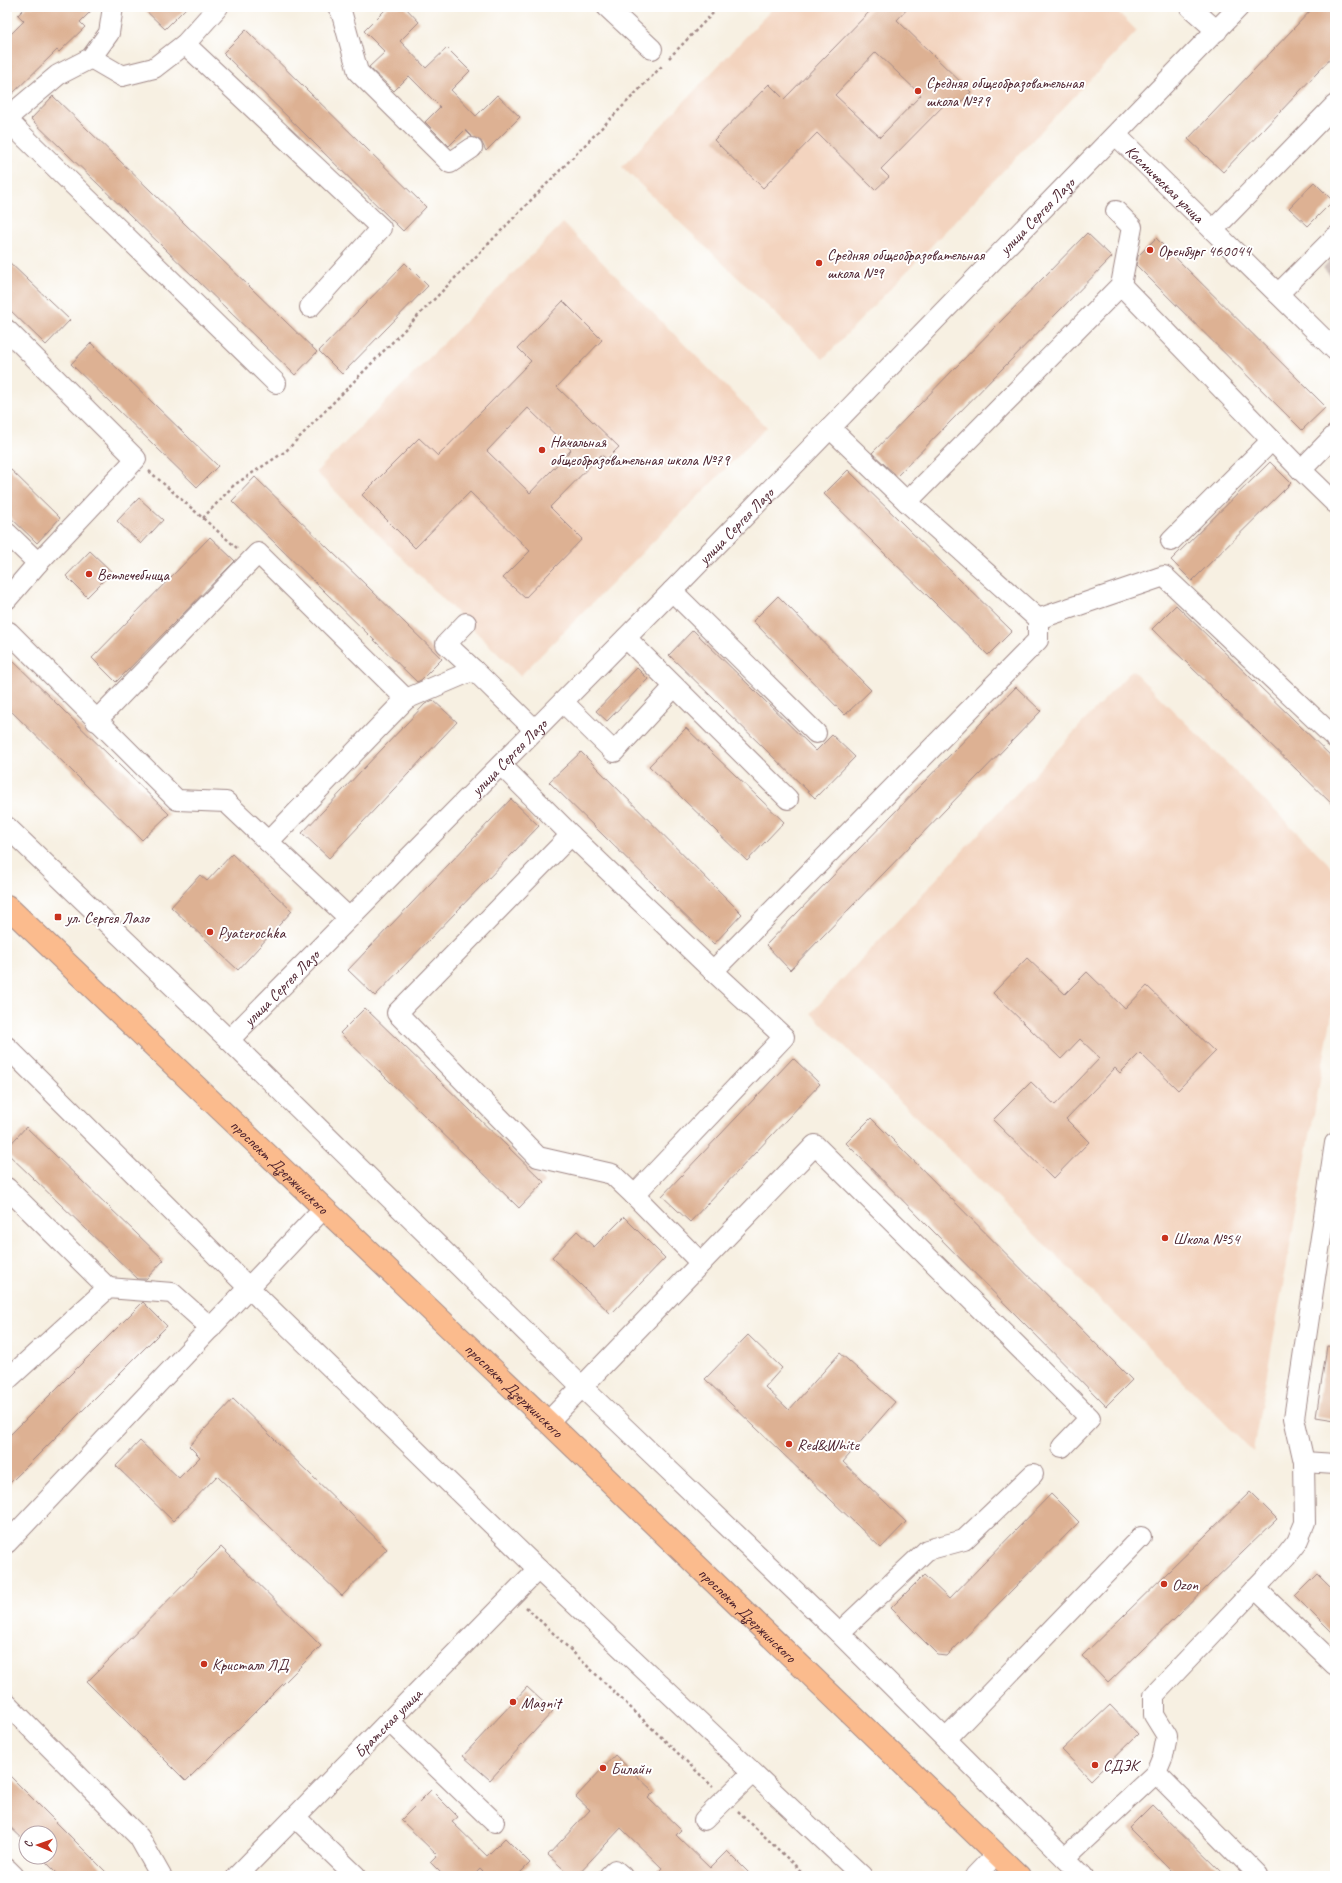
<svg xmlns="http://www.w3.org/2000/svg" width="1342" height="1883" font-family="Caveat,sans-serif">
<defs>
<pattern id="industrial-furrows" width="10" height="10" patternUnits="userSpaceOnUse"><rect width="10" height="10" fill="#cfc0bb"/><path d="M-1 1l2-2M0 10L10 0M9 11l2-2" fill="none" stroke="#b3a5a1"/></pattern>
</defs>
<rect width="100%" height="100%" fill="#fff"/>
<filter id="ink" filterUnits="userSpaceOnUse"><feTurbulence type="fractalNoise" baseFrequency=".025" numOctaves="2"/><feDisplacementMap in="SourceGraphic" scale="8" xChannelSelector="R" yChannelSelector="G"/><feConvolveMatrix kernelMatrix="1 2 1 2 8 2 1 2 1" color-interpolation-filters="sRGB"/></filter>
<filter id="wash" filterUnits="userSpaceOnUse"><feTurbulence type="fractalNoise" baseFrequency=".012" numOctaves="4" result="noise"/><feDisplacementMap in="SourceGraphic" scale="16" xChannelSelector="R" yChannelSelector="G"/><feGaussianBlur stdDeviation="0.9" result="paint"/><feColorMatrix in="noise" values="0 0 0 0 0 0 0 0 0 0 0 0 0 0 0 0 0 1.4 0 .05"/><feComposite in="paint" operator="in"/></filter>
<g filter="url(#wash)">
<rect width="100%" height="100%" fill="#f7f0e2"/>
<g fill="#f3d4bf">
<path d="M774 7H1113L1137 31 823 359 622 167Z"/>
<path d="M563 223 767 427 520 676 316 472Z"/>
<path d="M1132 670 1335 870V997L1253 1451 811 1013Z"/>
</g>
<path fill="url(#industrial-furrows)" d="M1335 254V281L1323 268Z"/>
<g id="blocks">
<g fill="#ddb193" fill-rule="evenodd">
<path d="M26 7H95L80 22 85 27 59 52 57 50 7 99V38L24 21 18 15Z"/>
<path d="M142 7H187L165 29Z"/>
<path d="M388 7H405L419 22 400 41 426 68 447 48 470 71 451 90 476 116 497 95 520 117 486 151 481 141 472 137 465 130 449 146 425 122 440 107 409 76 394 91 369 67 385 52 364 31Z"/>
<path d="M874 7H909L897 20 971 92 957 106 950 99 881 169 889 177 875 190 817 133 763 188 714 140 769 84 784 99ZM876 52 921 95 880 137 835 95Z"/>
<path d="M1314 7H1335V54L1223 172 1188 139Z"/>
<path d="M246 30 426 207 403 231 223 53Z"/>
<path d="M53 96 317 352 295 375 31 119Z"/>
<path d="M1314 182 1333 201 1308 226 1289 208Z"/>
<path d="M1087 233 1112 257 897 476 872 453Z"/>
<path d="M1156 238 1326 407 1302 430 1136 265 1138 256Z"/>
<path d="M7 260 70 320 46 345 7 307Z"/>
<path d="M405 263 428 286 342 374 319 351Z"/>
<path d="M563 301 602 340 557 387 619 447 607 459 601 455 550 507 582 539 525 598 503 578 530 551 470 492 415 548 362 495 419 438 438 456 531 361 518 348ZM528 408 571 450 530 493 487 451Z"/>
<path d="M91 343 218 466 197 487 71 364Z"/>
<path d="M1270 462 1291 483 1192 581 1171 560Z"/>
<path d="M7 466 60 518 37 543 7 514Z"/>
<path d="M848 470 1012 631 988 655 824 494Z"/>
<path d="M255 477 442 659 421 680 417 682 232 501Z"/>
<path d="M139 498 163 520 141 544 117 521Z"/>
<path d="M210 537 235 561 116 682 92 658Z"/>
<path d="M90 551 112 572 87 597 66 576Z"/>
<path d="M778 596 871 690 845 715 753 621Z"/>
<path d="M1176 605 1335 760V807L1152 629Z"/>
<path d="M693 630 816 751 832 735 855 757 815 798 669 655Z"/>
<path d="M7 655 169 814 142 840 7 707Z"/>
<path d="M637 668 648 679 607 721 596 711Z"/>
<path d="M1016 687 1041 711 790 970 766 945Z"/>
<path d="M433 700 457 722 329 858 302 833 425 704Z"/>
<path d="M686 728 784 822 747 861 649 766Z"/>
<path d="M581 752 742 914 714 944 549 782Z"/>
<path d="M511 799 539 826 375 996 348 970Z"/>
<path d="M232 854 292 911 238 970 171 907 200 875 207 881Z"/>
<path d="M1027 958 1065 994 1087 972 1125 1009 1147 986 1215 1052 1178 1090 1140 1053 1120 1073 1115 1068 1066 1119 1089 1142 1053 1179 993 1120 1031 1082 1055 1105 1100 1058 1080 1039 1061 1059 993 993Z"/>
<path d="M365 1008 544 1182 519 1208 340 1033Z"/>
<path d="M793 1058 820 1084 690 1222 662 1196Z"/>
<path d="M871 1118 1132 1380 1106 1406 846 1143Z"/>
<path d="M26 1127 164 1260 146 1279H138L7 1153V1148Z"/>
<path d="M624 1217 665 1258 611 1314 552 1257 577 1231 594 1247Z"/>
<path d="M143 1302 167 1326 7 1486V1438Z"/>
<path d="M748 1335 782 1368 765 1387 789 1410 840 1353 895 1402 843 1462 906 1522 881 1548 705 1379Z"/>
<path d="M1327 1346 1335 1347V1420L1316 1417Z"/>
<path d="M233 1399 387 1549 342 1596 217 1476 173 1521 116 1466 140 1441 179 1478 200 1457 189 1446Z"/>
<path d="M1250 1492 1277 1519 1108 1683 1082 1656Z"/>
<path d="M1051 1494 1079 1522 947 1656 938 1655 891 1608 924 1575 949 1599Z"/>
<path d="M221 1547 321 1646 186 1781 87 1682Z"/>
<path d="M1317 1574 1335 1592V1636L1295 1596Z"/>
<path d="M527 1687 553 1711 490 1780 463 1756Z"/>
<path d="M1110 1705 1138 1734 1091 1780 1062 1750Z"/>
<path d="M615 1755 654 1792 648 1798 681 1830 676 1835 710 1868 727 1851 752 1876H654L662 1868 621 1828 576 1876H571L548 1855 590 1810 576 1797Z"/>
<path d="M7 1773 110 1876H60L41 1857H50V1833H26V1842L7 1824Z"/>
<path d="M431 1790 458 1817 452 1822 487 1856 505 1838 530 1863 517 1876H487L480 1869 473 1876H444L430 1862 437 1855 401 1820Z"/>
<path d="M1152 1805 1224 1876H1177L1129 1828Z"/>
</g>
</g>
</g>
<g filter="url(#ink)">
<use href="#blocks" fill-opacity="0" stroke="#a08886" stroke-width="1"/>
<g fill="none" stroke-linecap="round" stroke-linejoin="round">
<defs>
<g id="minor">
<path d="M338 7 341 11 358 72 450 163 472 148"/>
<path d="M607 7 652 49"/>
<path d="M1190 7 1217 31"/>
<path d="M185 44 381 228 310 307"/>
<path d="M91 58 122 76 154 68 185 44 218 7"/>
<path d="M7 118 58 75 91 58 109 33 113 7"/>
<path d="M7 120 276 383"/>
<path id="s1" d="M1116 135 1335 350"/>
<path d="M1116 211 1132 227 1121 285"/>
<path d="M1213 230 1335 105"/>
<path d="M1278 294 1335 237"/>
<path d="M7 330 136 459 38 563 7 533"/>
<path d="M1301 470 1335 503"/>
<path d="M907 502 1121 285 1301 470 1335 435"/>
<path d="M1171 541 1272 440"/>
<path d="M672 591 816 733"/>
<path d="M7 599 38 563"/>
<path d="M1038 619 1164 576 1335 738"/>
<path d="M466 623 446 644 474 670"/>
<path d="M9 632 177 800 226 802 349 918"/>
<path d="M626 638 788 799"/>
<path d="M406 699 474 670 535 730"/>
<path d="M563 702 614 752 674 687"/>
<path d="M96 721 258 553 406 699 268 842"/>
<path d="M501 765 571 835 713 971 1038 640V619L907 502 830 428"/>
<path d="M7 827 229 1040 582 1387 839 1633 1083 1876"/>
<path d="M571 835 397 1013 538 1157 612 1174 634 1195"/>
<path id="s2" d="M229 1040 672 591 1239 7"/>
<path d="M7 1047 249 1288 538 1569 862 1876"/>
<path d="M7 1188 108 1288"/>
<path d="M701 1263 815 1145 1090 1418 1062 1447"/>
<path d="M7 1380 108 1288 172 1293 211 1328"/>
<path d="M548 1422 701 1263 634 1195 784 1037 713 971"/>
<path d="M1304 1462 1335 1464"/>
<path d="M7 1543 323 1209"/>
<path d="M1255 1588 1335 1665"/>
<path d="M839 1633 927 1550 964 1540 1033 1474"/>
<path d="M7 1704 139 1837 161 1876"/>
<path d="M389 1721 494 1822"/>
<path d="M946 1739 1141 1537"/>
<path d="M295 1817 356 1876"/>
<path d="M704 1820 752 1773"/>
<path d="M1065 1858 1156 1773"/>
<path d="M7 1869 14 1876"/>
<path id="s3" d="M237 1876 538 1569"/>
<path d="M609 1876 615 1870 622 1876"/>
<path d="M975 1876 996 1854"/>
<path d="M1258 1876 1156 1773 1163 1756 1167 1736 1154 1715V1695L1286 1556 1297 1542 1305 1523 1304 1462 1294 1418 1335 1143"/>
</g>
<g id="major">
<path id="s4" d="M7 906 548 1422 1019 1876"/>
</g>
</defs>
<use href="#minor" stroke="#a08886" stroke-width="22"/>
<use href="#major" stroke="#a08886" stroke-width="24"/>
<g stroke="#a08886" stroke-width="2.5" stroke-dasharray="3 3" stroke-linecap="butt">
<path d="M669 58 719 7"/>
<path d="M149 471 237 548"/>
<path d="M203 518 234 485 286 451 662 66"/>
<path d="M526 1607 713 1787"/>
<path d="M738 1811 806 1876"/>
</g>
<use href="#minor" stroke="#fff" stroke-width="20"/>
<use href="#major" stroke="#fbbb8d" stroke-width="22"/>
</g>
</g>
<g fill="#c8321e" stroke="#fff" stroke-width="1.5">
<circle cx="918" cy="91" r="4"/>
<circle cx="1150" cy="250" r="4"/>
<circle cx="819" cy="263" r="4"/>
<circle cx="542" cy="450" r="4"/>
<circle cx="89" cy="574" r="4"/>
<rect x="54" y="913" width="8" height="8" rx="2"/>
<circle cx="210" cy="932" r="4"/>
<circle cx="1165" cy="1238" r="4"/>
<circle cx="789" cy="1444" r="4"/>
<circle cx="1164" cy="1584" r="4"/>
<circle cx="204" cy="1664" r="4"/>
<circle cx="513" cy="1702" r="4"/>
<circle cx="1095" cy="1765" r="4"/>
<circle cx="603" cy="1768" r="4"/>
</g>
<g text-anchor="middle" stroke-width="4" stroke-linejoin="round" paint-order="stroke">
<g font-size="16" fill="#4a1f2b" stroke="#fff" text-anchor="start">
<text x="926" y="88">Средняя общеобразовательная<tspan x="926" dy="18">школа №79</tspan></text>
<text x="1158" y="256">Оренбург 460044</text>
<text x="827" y="260">Средняя общеобразовательная<tspan x="827" dy="18">школа №9</tspan></text>
<text x="550" y="447">Начальная<tspan x="550" dy="18">общеобразовательная школа №79</tspan></text>
<text x="97" y="580">Ветлечебница</text>
<text x="66" y="923">ул. Сергея Лазо</text>
<text x="218" y="938">Pyaterochka</text>
<text x="1173" y="1244">Школа №54</text>
<text x="797" y="1450">Red&amp;White</text>
<text x="1172" y="1590">Ozon</text>
<text x="212" y="1670">Кристалл ЛД</text>
<text x="521" y="1708">Magnit</text>
<text x="1103" y="1771">СДЭК</text>
<text x="611" y="1774">Билайн</text>
</g>
<g font-size="16" fill="#4a1f2b" stroke="#fff">
<text dy="6" stroke="none"><textPath href="#s1" startOffset="69">Космическая улица</textPath></text>
<text dy="6" stroke="none"><textPath href="#s2" startOffset="1154">улица Сергея Лазо</textPath></text>
<text dy="6" stroke="none"><textPath href="#s2" startOffset="722">улица Сергея Лазо</textPath></text>
<text dy="6" stroke="none"><textPath href="#s2" startOffset="398">улица Сергея Лазо</textPath></text>
<text dy="6" stroke="none"><textPath href="#s2" startOffset="74">улица Сергея Лазо</textPath></text>
<text dy="6" stroke="none"><textPath href="#s4" startOffset="377">проспект Дзержинского</textPath></text>
<text dy="6" stroke="none"><textPath href="#s4" startOffset="701">проспект Дзержинского</textPath></text>
<text dy="6" stroke="none"><textPath href="#s4" startOffset="1025">проспект Дзержинского</textPath></text>
<text dy="6" stroke="none"><textPath href="#s3" startOffset="215">Братская улица</textPath></text>
</g>
</g>
<rect width="1342" height="1883" fill="none" stroke="#fff" stroke-width="24"/>
<g transform="translate(38 1845) rotate(272)"><circle r="19" fill="#ffffff" stroke="#b7a5aa"/>
<path d="M0-3L7 15L0 10L-7 15Z" fill="#c8321e"/>
<text y="-6" font-size="11" font-weight="bold" text-anchor="middle" fill="#4a1f2b">С</text>
</g>
</svg>
